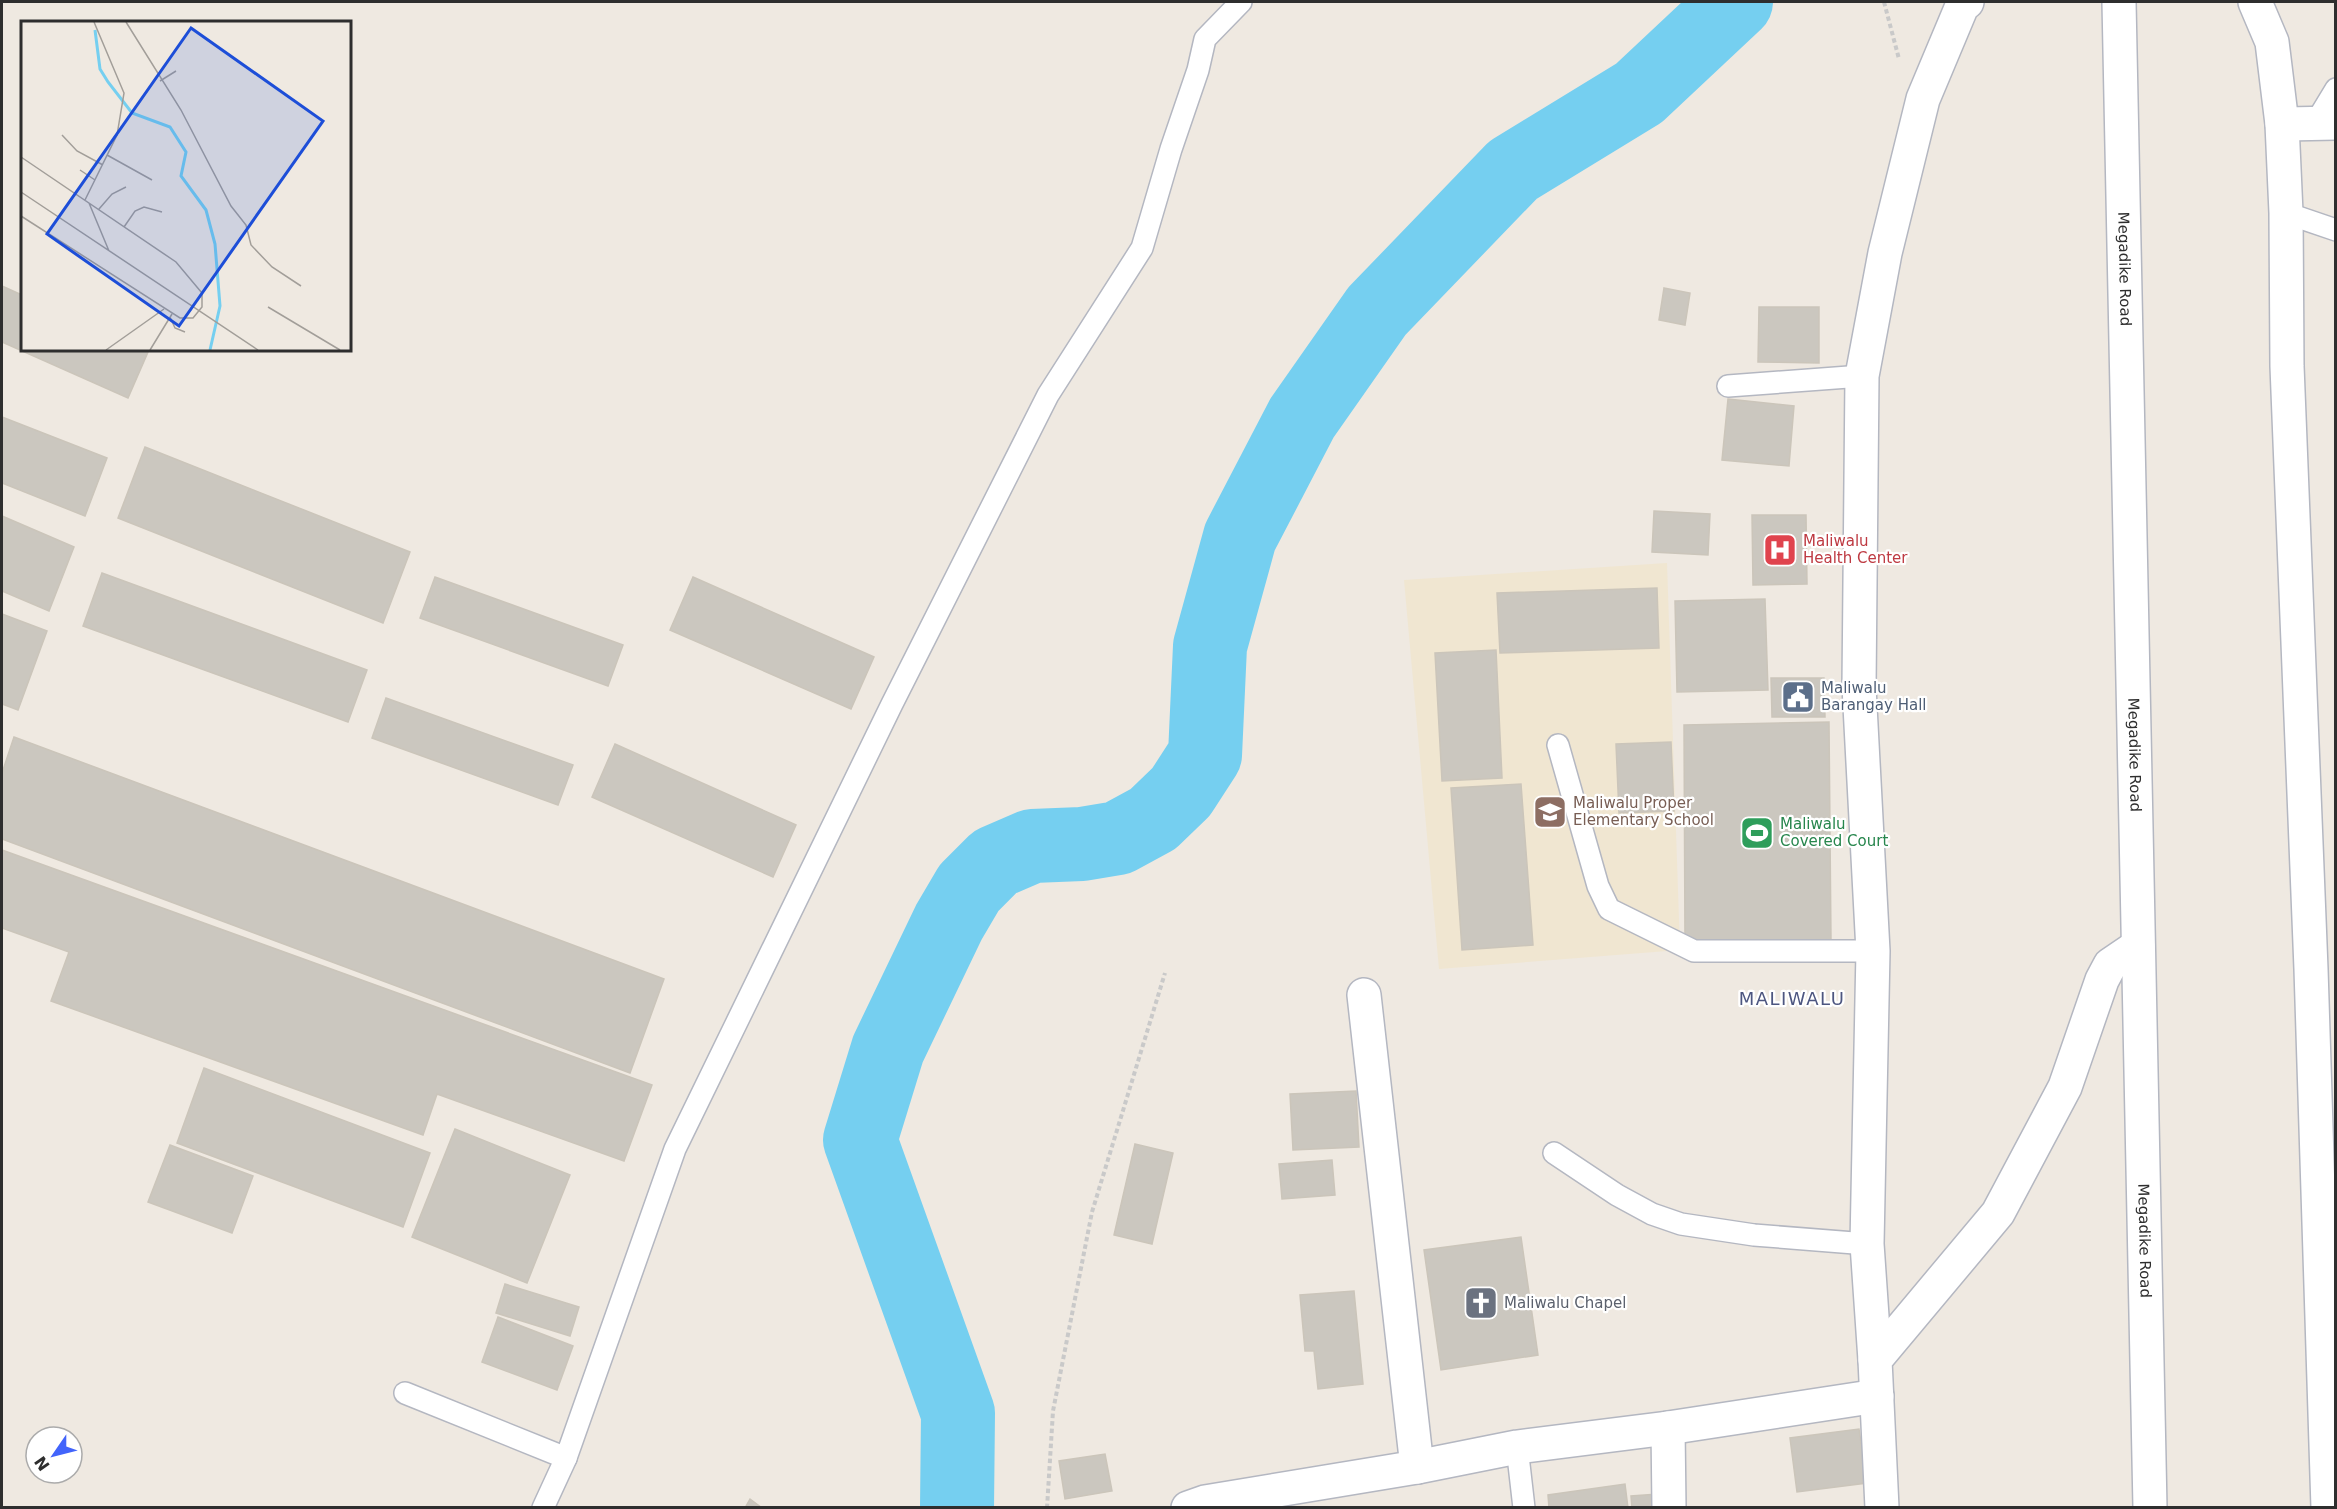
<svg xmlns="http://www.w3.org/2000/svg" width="2337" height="1509" font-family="'DejaVu Sans',sans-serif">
<rect width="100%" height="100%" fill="#efe9e1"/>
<path fill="#f0e6d1" d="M1667 563 1680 950 1439 969 1404 580Z"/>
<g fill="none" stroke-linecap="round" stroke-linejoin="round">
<path stroke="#75cff0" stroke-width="74" d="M957 1508 958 1413 860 1140 888 1049 949 922 969 888 995 862 1032 846 1082 844 1118 838 1153 819 1181 792 1205 755 1210 646 1240 537 1302 418 1377 311 1513 170 1639 93 1736 2"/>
</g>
<g fill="#cbc7bf" stroke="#cbc5ba" stroke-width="1.5">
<path d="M2 286 22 295V350H144L148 352 128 398 2 342Z"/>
<path d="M1664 288 1690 293 1685 325 1659 320Z"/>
<path d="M1759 307H1819V363L1758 362Z"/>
<path d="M1728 399 1794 406 1789 466 1722 460Z"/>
<path d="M2 417 107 458 85 516 2 483Z"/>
<path d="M145 447 410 552 383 623 118 518Z"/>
<path d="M1654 511 1710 514 1708 555 1652 552Z"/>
<path d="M1752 515H1806L1807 584 1753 585Z"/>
<path d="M2 516 74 547 49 611 2 591Z"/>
<path d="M102 573 367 670 348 722 83 626Z"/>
<path d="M435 577 623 645 608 686 420 618Z"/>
<path d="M693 577 874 657 851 709 670 630Z"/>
<path d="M1657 588 1659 648 1500 653 1497 593Z"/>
<path d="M1765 599 1768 690 1677 692 1675 601Z"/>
<path d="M2 614 47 631 18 710 2 704Z"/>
<path d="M1496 650 1502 778 1442 781 1435 653Z"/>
<path d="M1771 678H1824L1825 717H1772Z"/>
<path d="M386 698 573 765 558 805 372 738Z"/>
<path d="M1829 722 1831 941 1685 943 1684 725Z"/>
<path d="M14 737 664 979 630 1073 2 839V773Z"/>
<path d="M1671 742 1674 811 1619 813 1616 744Z"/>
<path d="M615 744 796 825 773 877 592 797Z"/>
<path d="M1521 784 1533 945 1462 950 1451 788Z"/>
<path d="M2 850 652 1085 624 1161 437 1094 423 1135 51 1001 69 952 2 928Z"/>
<path d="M204 1068 430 1153 403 1227 177 1143Z"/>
<path d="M1356 1091 1359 1147 1293 1150 1290 1094Z"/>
<path d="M455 1129 570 1175 527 1283 412 1237Z"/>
<path d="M1135 1144 1173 1153 1152 1244 1114 1235Z"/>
<path d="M170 1145 253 1176 232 1233 148 1202Z"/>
<path d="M1332 1160 1335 1195 1282 1199 1279 1164Z"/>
<path d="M1521 1237 1538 1355 1441 1370 1424 1250Z"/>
<path d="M505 1284 579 1307 570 1336 496 1313Z"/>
<path d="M1354 1291 1363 1384 1318 1389 1314 1351H1305L1300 1295Z"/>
<path d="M498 1317 573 1346 557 1390 482 1362Z"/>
<path d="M1859 1429 1867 1483 1797 1492 1790 1438Z"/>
<path d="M1105 1454 1112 1491 1065 1499 1059 1461Z"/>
<path d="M1625 1484 1628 1508H1549L1548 1495Z"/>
<path d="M1658 1494 1660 1508H1632L1631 1496Z"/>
<path d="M750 1499 762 1508H745Z"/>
</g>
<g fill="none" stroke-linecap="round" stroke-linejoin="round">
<defs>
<g id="lane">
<path d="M2316 122 2336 89"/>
<path d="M2286 213 2336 230"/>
<path d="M1728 386 1862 376"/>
<path d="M1558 745 1598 886 1609 909 1694 951H1873"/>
<path d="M1554 1153 1617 1195 1652 1214 1681 1224 1754 1235 1867 1244"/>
<path d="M405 1393 566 1458"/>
<path d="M1517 1447 1524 1508"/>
<path d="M543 1508 566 1458 675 1149 892 704 1048 395 1142 248 1171 149 1198 70 1205 39 1241 2"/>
</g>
<g id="street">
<path d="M2255 2 2272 42 2282 124 2286 213 2287 366 2311 969 2328 1508"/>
<path d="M2282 124 2336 123"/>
<path d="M1364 995 1417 1467"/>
<path d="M1875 1360 1867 1244 1873 951 1859 687 1862 376 1885 253 1923 99 1962 6 1967 2"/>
<path d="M1668 1428 1669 1508"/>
<path d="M1188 1508 1205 1502 1417 1467 1517 1447 1668 1428 1877 1396"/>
</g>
<g id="secondary">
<path id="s1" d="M2119 2 2150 1508"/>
<path d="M1882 1508 1875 1360 1998 1213 2065 1087 2102 980 2110 965 2138 946"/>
</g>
</defs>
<use href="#lane" stroke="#b4b7c1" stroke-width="24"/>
<use href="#street" stroke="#b4b7c1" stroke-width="36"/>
<use href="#secondary" stroke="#b4b7c1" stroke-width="36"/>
<g stroke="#c9c9c9" stroke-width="4" stroke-dasharray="4.5 3" stroke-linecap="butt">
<path d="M1884 2 1899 59"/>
<path d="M1047 1508 1053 1411 1092 1212 1165 973"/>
</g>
<use href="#lane" stroke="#fff" stroke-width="21"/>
<use href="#street" stroke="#fff" stroke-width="33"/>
<use href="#secondary" stroke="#fff" stroke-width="33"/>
</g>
<defs>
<symbol id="hospital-square" viewBox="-11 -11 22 22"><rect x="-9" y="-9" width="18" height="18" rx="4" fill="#e0444e" stroke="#fff"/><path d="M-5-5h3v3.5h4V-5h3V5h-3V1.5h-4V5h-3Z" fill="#fff"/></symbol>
<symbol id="civic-square" viewBox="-11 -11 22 22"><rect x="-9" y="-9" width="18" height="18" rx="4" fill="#5c6f8a" stroke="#fff"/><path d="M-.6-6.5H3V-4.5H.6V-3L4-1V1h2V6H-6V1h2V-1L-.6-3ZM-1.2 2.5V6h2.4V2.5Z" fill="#fff"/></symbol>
<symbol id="school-square" viewBox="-11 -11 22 22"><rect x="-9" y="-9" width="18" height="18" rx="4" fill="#8d6e63" stroke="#fff"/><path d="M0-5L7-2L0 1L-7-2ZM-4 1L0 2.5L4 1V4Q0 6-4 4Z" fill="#fff"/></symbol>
<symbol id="stadium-square" viewBox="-11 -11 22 22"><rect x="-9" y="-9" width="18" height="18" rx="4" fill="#2e9e5b" stroke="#fff"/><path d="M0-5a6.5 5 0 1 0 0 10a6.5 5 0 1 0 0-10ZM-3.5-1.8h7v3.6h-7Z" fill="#fff"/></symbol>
<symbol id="church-square" viewBox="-11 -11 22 22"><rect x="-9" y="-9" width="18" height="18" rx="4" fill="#6b7280" stroke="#fff"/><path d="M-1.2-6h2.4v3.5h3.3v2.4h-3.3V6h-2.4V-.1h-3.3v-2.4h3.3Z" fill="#fff"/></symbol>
</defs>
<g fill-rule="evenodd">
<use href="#hospital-square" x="1761" y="531" width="38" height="38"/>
<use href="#civic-square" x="1779" y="678" width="38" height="38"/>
<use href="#school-square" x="1531" y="793" width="38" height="38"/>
<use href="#stadium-square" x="1738" y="814" width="38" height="38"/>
<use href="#church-square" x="1462" y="1284" width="38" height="38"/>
</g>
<g text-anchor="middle" stroke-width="4.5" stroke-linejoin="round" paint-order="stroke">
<g font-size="15" fill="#2e2e2e" stroke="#fff">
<text dy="5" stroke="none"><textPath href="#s1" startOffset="267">Megadike Road</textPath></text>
<text dy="5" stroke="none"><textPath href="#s1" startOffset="753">Megadike Road</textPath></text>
<text dy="5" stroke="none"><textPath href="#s1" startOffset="1239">Megadike Road</textPath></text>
</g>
<g font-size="15" fill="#be3a42" stroke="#fff" text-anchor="start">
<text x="1803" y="546">Maliwalu<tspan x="1803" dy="17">Health Center</tspan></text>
</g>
<g font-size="15" fill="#4e5e75" stroke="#fff" text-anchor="start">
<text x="1821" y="693">Maliwalu<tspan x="1821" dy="17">Barangay Hall</tspan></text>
</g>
<g font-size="15" fill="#785e54" stroke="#fff" text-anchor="start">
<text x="1573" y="808">Maliwalu Proper<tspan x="1573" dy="17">Elementary School</tspan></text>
</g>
<g font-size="15" fill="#27864d" stroke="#fff" text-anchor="start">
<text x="1780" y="829">Maliwalu<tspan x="1780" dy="17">Covered Court</tspan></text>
</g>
<g font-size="15" fill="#5b616d" stroke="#fff" text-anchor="start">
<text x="1504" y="1308">Maliwalu Chapel</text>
</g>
<g font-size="18" letter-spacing="1.5" fill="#4d5680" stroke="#fff">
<text x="1792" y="1005">MALIWALU</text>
</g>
</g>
<g transform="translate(21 21)">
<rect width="330" height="330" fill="#efe9e1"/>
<path fill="none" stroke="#75cff0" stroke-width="3" d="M74 9 79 48 87 61 111 92 149 106 165 131 160 155 185 189 194 223 199 285 189 329"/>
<path fill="none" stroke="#a29e99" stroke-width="1.5" d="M105 1 160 89 210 185 225 204 230 224 251 246 280 265M139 60 155 50M41 114 56 130 82 144M86 134 131 159M0 136 155 241 181 272V286L172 297H159L0 195M59 149 74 159M0 171 237 329M64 179 96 114 103 72 73 1M68 182 88 230M78 188 91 173 105 166M103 206 114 190 123 186 141 191M247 286 319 329M149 296 154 307 164 311M85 329 143 288M129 329 151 293"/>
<path fill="#1d4ed8" fill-opacity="0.15" stroke="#1d4ed8" stroke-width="3" d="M170 7 302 100 158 305 26 213Z"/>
<rect width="330" height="330" fill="none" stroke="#2e2e2e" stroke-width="3"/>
</g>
<rect width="2337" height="1509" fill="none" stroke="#2e2e2e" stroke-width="6"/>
<g transform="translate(54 1455) rotate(235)"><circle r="28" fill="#ffffff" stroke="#ababab" stroke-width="1.5"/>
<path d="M0-4.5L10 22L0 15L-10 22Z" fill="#4264fb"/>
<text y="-9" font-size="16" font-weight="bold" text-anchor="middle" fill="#2e2e2e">N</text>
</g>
</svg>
